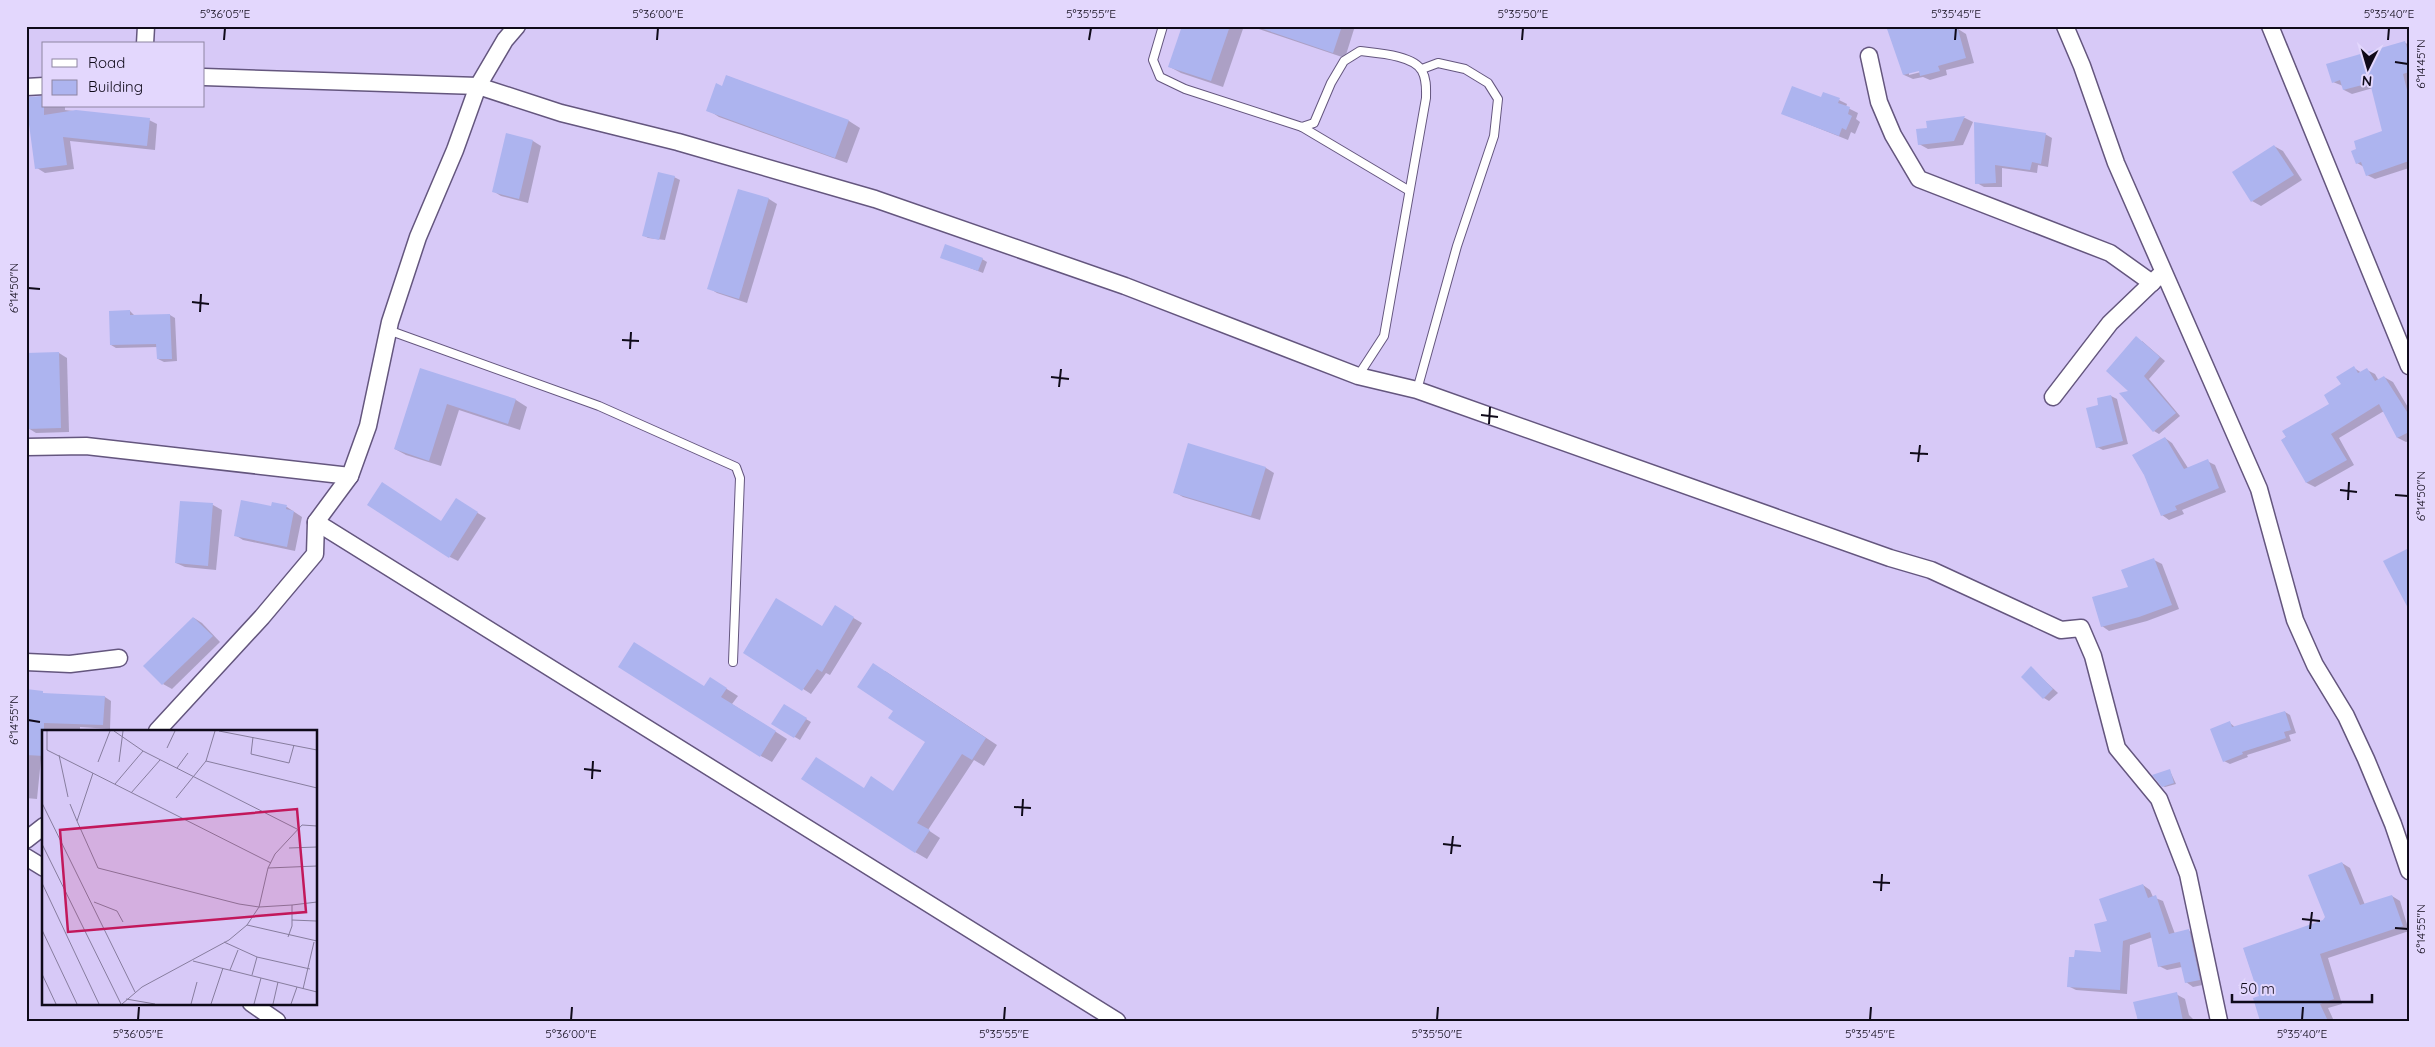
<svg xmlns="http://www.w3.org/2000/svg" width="2435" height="1047" font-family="Quicksand,sans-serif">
<rect width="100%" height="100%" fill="#d7c9f7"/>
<g fill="#0003" fill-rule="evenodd">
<path d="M1184 26H1244L1223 87 1181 73 1170 67Z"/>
<path d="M1250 26H1355L1345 58Z"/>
<path d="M1880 26H1947L1958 29 1966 34 1974 63 1946 70 1947 75 1930 80 1923 77 1913 79 1904 75 1889 30ZM1924 68 1925 71 1909 75V72Z"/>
<path d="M2404 42 2409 45V168L2375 179 2367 175 2364 167 2357 163 2383 132 2373 88 2352 94 2344 90 2343 86 2333 82Z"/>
<path d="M727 76 849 121 860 128 847 163 719 117 708 110 723 87Z"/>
<path d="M44 96V106H65V110L149 120 157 124 155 150 70 141 74 169 45 173 37 168 30 98Z"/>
<path d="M1822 98 1839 100 1847 104 1846 107 1858 113 1856 119 1860 122 1855 134 1851 132 1848 140 1783 114Z"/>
<path d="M1965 118 1973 122 1963 145 1928 149 1919 144 1928 129V122Z"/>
<path d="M1975 124 2045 134 2052 138 2048 167 2038 165 2037 173 2002 168V187H1984L1977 183Z"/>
<path d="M507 135 533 141 541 146 528 203 501 196 493 191Z"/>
<path d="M2274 146 2283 151 2302 180 2261 206 2252 201Z"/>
<path d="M674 177 680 180 665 240 648 238 643 235Z"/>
<path d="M739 190 769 199 777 204 747 303 717 293 709 288Z"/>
<path d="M942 257 982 259 987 262 983 273Z"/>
<path d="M130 311 135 316 170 315 175 318 177 361 164 362 158 359V347L116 348 111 345Z"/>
<path d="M2142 341 2165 361 2149 379 2180 416 2159 434 2154 431 2131 391Z"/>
<path d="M59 353 67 358 69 432 36 433 28 428Z"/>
<path d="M2354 368 2362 373 2367 370 2375 374 2379 381 2384 377 2393 382 2409 409V441L2406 442 2398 438 2384 411 2339 438 2354 465 2315 487 2307 483 2282 440 2331 404Z"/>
<path d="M421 370 516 400 527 407 520 430 459 410 441 466 406 455 395 449Z"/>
<path d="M2111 396 2117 399 2128 444 2103 450 2097 447 2100 406Z"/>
<path d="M2165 438 2172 443 2188 468 2207 461 2215 465 2226 492 2182 510 2184 514 2169 520 2162 515Z"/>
<path d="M1189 445 1266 468 1274 473 1260 520 1183 497 1174 492Z"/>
<path d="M456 500 486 518 458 561 450 557 442 522Z"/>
<path d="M181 502 213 505 222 510 216 570 185 567 176 563Z"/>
<path d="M273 504 287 507 302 517 295 551 243 540 235 535 272 507Z"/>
<path d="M2154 560 2162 564 2179 609 2147 621 2109 631 2102 626 2129 588Z"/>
<path d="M835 607 862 623 830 675 826 673 811 694 745 652 823 627Z"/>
<path d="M194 618 202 623 220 642 172 689 163 684Z"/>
<path d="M2031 668 2058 693 2049 701 2044 698Z"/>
<path d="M885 671 997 745 984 766 974 760 928 830 940 838 927 859 915 852 864 789 894 792 926 742 895 710Z"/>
<path d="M722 686 738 696 732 704 787 739 772 762 761 756 705 687Z"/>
<path d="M26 690 48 695 105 697 111 701 110 729 80 727V731H44V759H41L37 799 26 798Z"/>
<path d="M784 706 811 722 800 740 773 724Z"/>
<path d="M2285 712 2290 715 2296 733 2289 735 2291 741 2247 755 2248 757 2230 764 2224 761 2230 723 2236 728Z"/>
<path d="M2170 771 2176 784 2165 787 2163 786Z"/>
<path d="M2342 863 2350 868 2365 905 2392 896 2400 901 2409 931 2328 958 2342 1004 2328 1008 2334 1021H2261L2260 997 2326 917Z"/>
<path d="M2143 885 2150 890 2153 897 2163 901 2175 934 2189 931 2197 935 2207 984 2193 987 2186 982 2182 967 2167 970 2159 966 2153 937 2130 945 2127 994 2076 990 2068 986 2103 953 2108 922Z"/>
<path d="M2176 994 2185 999 2189 1015 2195 1021H2139Z"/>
</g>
<g fill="#adb4ef">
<path d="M1182 26H1230L1211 81 1168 67Z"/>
<path d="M1263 26H1342L1333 53 1263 29Z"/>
<path d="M1886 26H1957L1966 58 1938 66 1940 71 1920 76 1919 71 1903 75Z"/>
<path d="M2405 41 2409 55V72L2403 74 2409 98V161L2366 176 2361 162 2356 164 2351 151 2356 149 2354 141 2382 131 2370 83 2343 90 2340 80 2332 83 2326 64Z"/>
<path d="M726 75 849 120 835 158 706 111 716 83 722 86Z"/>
<path d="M1792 86 1821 97 1823 92 1840 98 1838 103 1850 107 1848 114 1852 116 1846 130 1842 128 1839 136 1781 114Z"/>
<path d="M44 96V115L76 110 150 118 147 146 63 137 67 165 35 169 28 117 29 97Z"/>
<path d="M1965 116 1954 141 1918 145 1916 129 1927 128 1926 121Z"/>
<path d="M1974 122 2046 133 2041 164 2032 162 2030 170 1995 165 1996 183 1975 184Z"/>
<path d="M506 133 533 140 519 199 492 192Z"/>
<path d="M2274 145 2294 175 2251 202 2232 172Z"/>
<path d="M658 172 675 176 659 240 642 236Z"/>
<path d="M738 189 769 198 739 299 707 289Z"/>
<path d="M945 244 983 258 978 271 940 258Z"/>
<path d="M130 310V315L170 314 172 359H157L156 344 110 345 109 311Z"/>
<path d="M2136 336 2160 357 2144 376 2176 413 2153 432 2119 393 2128 391 2106 371Z"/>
<path d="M59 352 61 428 27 429 26 353Z"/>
<path d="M2354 366 2358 373 2367 368 2375 381 2384 376 2409 415V432L2397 438 2379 404 2331 434 2347 460 2306 483 2281 440 2286 437 2282 431 2329 404 2324 395 2341 384 2336 377Z"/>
<path d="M420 368 516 399 508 424 447 404 429 461 394 449Z"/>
<path d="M2111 395 2123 441 2096 448 2086 408 2098 405 2097 398Z"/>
<path d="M2165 437 2184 469 2208 459 2219 488 2175 506 2177 510 2161 516 2144 475 2132 455Z"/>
<path d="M1188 443 1266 467 1251 516 1173 493Z"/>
<path d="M382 482 441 521 456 498 478 512 449 558 367 505Z"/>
<path d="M241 500 271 506 272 502 287 505 286 509 294 511 287 547 234 536Z"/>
<path d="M180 501 213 503 208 566 175 563Z"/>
<path d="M2409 548V610L2383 561Z"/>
<path d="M2154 558 2172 605 2139 617 2101 627 2092 597 2128 587 2121 570Z"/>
<path d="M776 598 822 626 835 605 854 617 822 672 817 669 802 691 743 653Z"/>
<path d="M193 617 213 636 162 685 143 666Z"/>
<path d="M634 642 704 686 710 677 727 688 721 697 776 731 760 757 618 667Z"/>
<path d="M873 663 986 738 972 760 962 754 917 823 930 830 915 853 801 779 816 757 864 788 871 776 893 791 925 742 888 718 893 711 857 687Z"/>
<path d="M2031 666 2053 689 2043 699 2021 677Z"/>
<path d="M26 689 43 691V693L105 696 103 725 44 723V756L26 755Z"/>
<path d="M784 704 807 718 794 738 771 724Z"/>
<path d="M2285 711 2291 730 2284 732 2286 738 2242 752 2243 754 2223 762 2210 729 2230 721 2232 727Z"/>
<path d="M2170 769 2174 783 2162 787 2152 775Z"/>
<path d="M2342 862 2360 905 2392 895 2403 926 2320 954 2334 999 2320 1004 2328 1021H2260L2253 998 2259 996 2243 948 2323 920 2325 917 2308 875Z"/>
<path d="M2143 884 2148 898 2156 895 2169 934 2189 929 2200 980 2185 983 2180 962 2158 967 2150 932 2123 941 2120 990 2067 987 2069 957H2074L2075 950 2101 952 2094 924 2107 921 2099 899Z"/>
<path d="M2177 992 2183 1021H2138L2133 1002Z"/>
</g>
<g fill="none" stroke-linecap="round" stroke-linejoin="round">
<defs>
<g id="service">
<path d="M1163 26 1153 60 1160 77 1185 89 1302 127 1314 123 1331 83 1344 61 1360 51C1376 53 1414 55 1422 71 1427 80 1426 89 1426 98L1384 336 1358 376"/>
<path d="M1302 127 1408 190"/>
<path d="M388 330 599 406 736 467 740 478 733 662"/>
<path d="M1417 390 1457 246 1494 136 1498 99 1488 83 1465 69 1438 63 1422 69"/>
</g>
<g id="minor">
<path d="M2065 26 2082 66 2116 163 2259 489 2295 620 2315 665 2346 716 2366 759 2393 824 2409 871"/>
<path d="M2270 26 2409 366"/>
<path d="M145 44 146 26"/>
<path d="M1869 56 1879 102 1893 135 1919 179 2110 253 2152 283"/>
<path d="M204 77 478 86 561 113 678 142 875 199 1125 286 1358 376 1417 390 1890 558 1931 570 2061 630 2081 628 2093 656 2117 748 2159 799 2188 874 2219 1021"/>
<path d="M26 87 44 86"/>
<path d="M2053 397 2110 323 2159 276"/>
<path d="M26 447 86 446 350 476"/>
<path d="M316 522 1117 1021"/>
<path d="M26 662 70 664 119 658"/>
<path d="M157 731 262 617 315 554 316 522 350 476 368 426 390 322 418 237 455 150 478 86 505 40 517 26"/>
<path d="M26 840 44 826"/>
<path d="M26 857 44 868"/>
<path d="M251 1003 277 1021"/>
</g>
</defs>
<use href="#service" stroke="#64567e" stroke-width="10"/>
<use href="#minor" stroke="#64567e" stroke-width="19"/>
<use href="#service" stroke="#fff" stroke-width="8"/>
<use href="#minor" stroke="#fff" stroke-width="16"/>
</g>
<path fill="none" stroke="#0f0a19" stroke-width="2" d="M224 40 225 28M657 40 658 28M1089 40 1091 28M1522 40 1523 28M1955 40 1956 28M2388 40 2389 28M2395 62 2408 64M28 288 40 289M192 302 209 304M200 312 201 294M622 340 639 341M630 349 631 332M1051 377 1069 379M1059 387 1061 369M1481 415 1498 417M1489 424 1490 407M1910 453 1928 454M1918 462 1920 445M2340 490 2357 492M2395 495 2408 496M2348 500 2349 482M28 720 40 722M584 769 601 771M592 779 593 761M1014 807 1031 808M1022 816 1023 799M1443 844 1461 846M1451 854 1453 836M1873 882 1890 883M1881 891 1882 874M2302 919 2320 921M2395 928 2408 929M2310 929 2312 912M138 1020 139 1007M571 1020 572 1007M1004 1020 1005 1007M1437 1020 1438 1007M1870 1020 1871 1007M2302 1020 2303 1007"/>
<g transform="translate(42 730)">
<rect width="275" height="275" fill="#d7c9f7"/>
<path fill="none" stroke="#877d9e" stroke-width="1" d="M5 1V20L229 133M72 1 101 21 255 99M177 1 275 20M211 7 209 24 247 33 252 15M125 18 133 1M17 25 26 67M164 31 173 1M56 32 68 1M77 32 81 1M135 38 146 23M51 43 35 91 56 138 197 174 217 177 250 175M73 54 101 21M89 63 118 30M134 68 164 31 275 58M0 73 93 262M28 74 35 91M0 114 79 274M247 118 275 117M226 138 275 136M0 153 57 274M52 172 75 181 81 192M250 190 274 191M205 195 275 211M0 200 35 274M246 207 250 196V175L275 172M182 212 215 227 268 239M151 231 275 262M188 240 196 220M0 244 14 274M210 245 215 227M261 259 272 212M84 269 113 274M80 274 100 257 187 210 205 195 217 177 226 138 233 124 260 95 275 96M149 274 155 252M169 274 181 238M212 274 219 248M231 274 236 252M249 274 255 257"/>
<path fill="#c2185b" fill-opacity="0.15" stroke="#c2185b" stroke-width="2.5" d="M255 79 264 182 26 202 18 100Z"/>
<rect width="275" height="275" fill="none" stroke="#0f0a19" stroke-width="2.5"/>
</g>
<rect width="2435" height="1047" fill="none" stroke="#e3d7fd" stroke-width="55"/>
<rect x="42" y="42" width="162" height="65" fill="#e3d7fd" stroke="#8e85a2"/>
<rect x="52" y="59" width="25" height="8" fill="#ffffff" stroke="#8e85a2"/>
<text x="88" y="68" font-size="15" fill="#0f0a19">Road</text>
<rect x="52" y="80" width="25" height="15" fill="#adb4ef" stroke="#8e85a2"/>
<text x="88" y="92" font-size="15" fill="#0f0a19">Building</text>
<g transform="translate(2368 68) rotate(185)" stroke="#e3d7fd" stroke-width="4" paint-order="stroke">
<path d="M0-4L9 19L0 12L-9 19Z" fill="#0f0a19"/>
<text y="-8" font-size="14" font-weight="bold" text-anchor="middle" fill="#0f0a19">N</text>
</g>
<path d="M2232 994v8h140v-8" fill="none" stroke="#0f0a19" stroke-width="2.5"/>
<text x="2240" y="994" font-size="15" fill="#0f0a19" stroke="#e3d7fd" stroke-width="4" paint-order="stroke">50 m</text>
<rect x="28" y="28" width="2380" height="992" fill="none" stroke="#0f0a19" stroke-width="2"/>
<g font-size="12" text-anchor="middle" fill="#0f0a19">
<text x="225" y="18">5°36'05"E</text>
<text x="658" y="18">5°36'00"E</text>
<text x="1091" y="18">5°35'55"E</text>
<text x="1523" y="18">5°35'50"E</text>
<text x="1956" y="18">5°35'45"E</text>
<text x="2389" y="18">5°35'40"E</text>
<text transform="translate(2421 64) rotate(-90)" y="4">6°14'45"N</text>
<text transform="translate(14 288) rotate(-90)" y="4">6°14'50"N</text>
<text transform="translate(2421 496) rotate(-90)" y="4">6°14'50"N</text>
<text transform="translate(14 720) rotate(-90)" y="4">6°14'55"N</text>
<text transform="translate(2421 929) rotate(-90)" y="4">6°14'55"N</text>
<text x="138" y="1038">5°36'05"E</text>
<text x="571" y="1038">5°36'00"E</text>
<text x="1004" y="1038">5°35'55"E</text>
<text x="1437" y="1038">5°35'50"E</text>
<text x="1870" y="1038">5°35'45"E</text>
<text x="2302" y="1038">5°35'40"E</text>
</g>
</svg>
